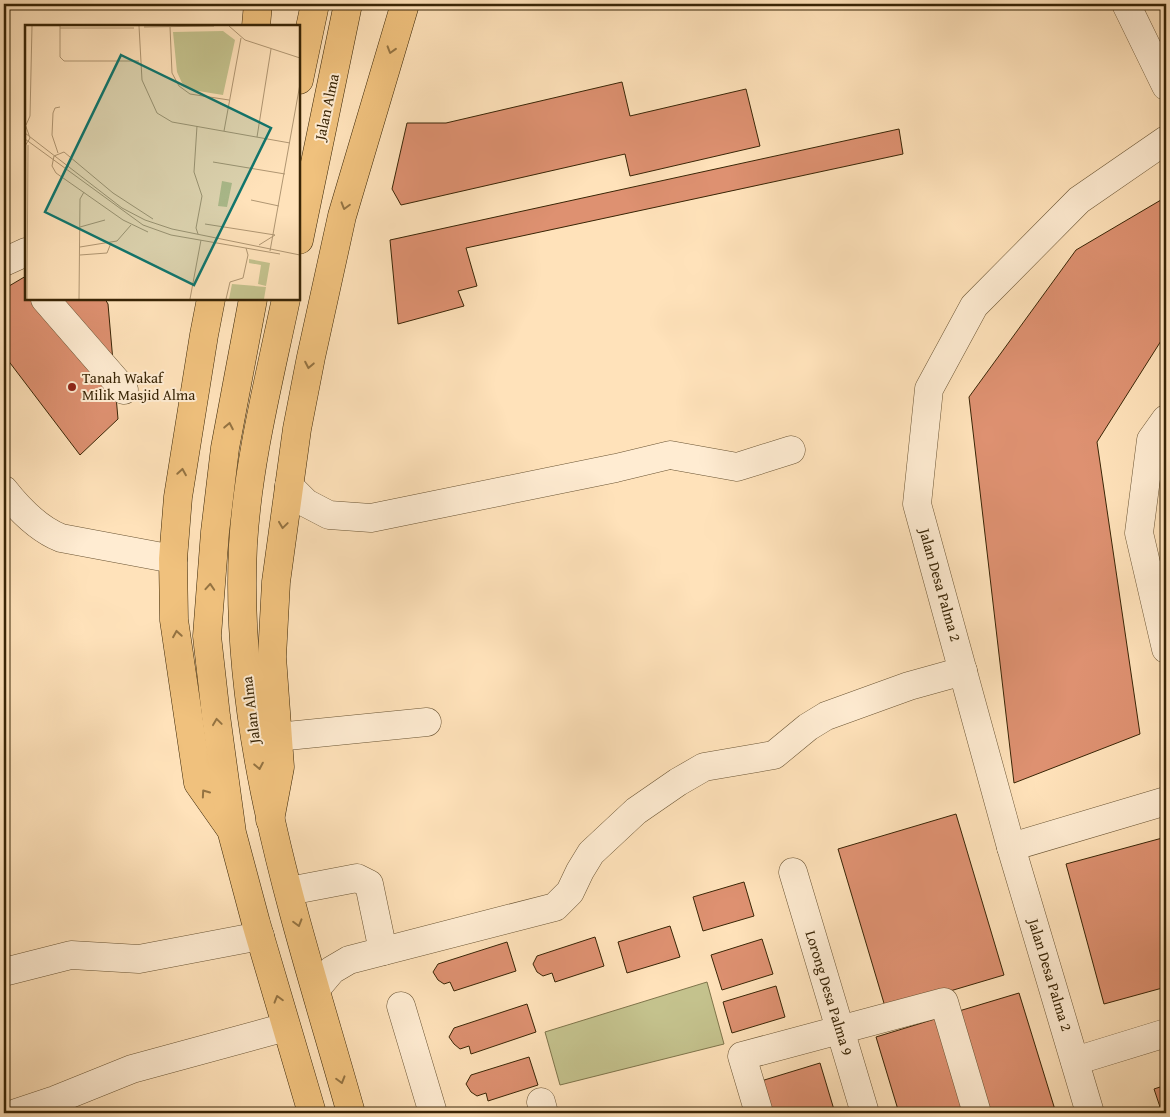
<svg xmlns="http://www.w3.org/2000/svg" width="1170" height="1117" font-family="'Gentium Book Plus',serif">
<rect width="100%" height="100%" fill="#ffe2ba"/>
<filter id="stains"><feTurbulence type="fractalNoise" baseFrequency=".004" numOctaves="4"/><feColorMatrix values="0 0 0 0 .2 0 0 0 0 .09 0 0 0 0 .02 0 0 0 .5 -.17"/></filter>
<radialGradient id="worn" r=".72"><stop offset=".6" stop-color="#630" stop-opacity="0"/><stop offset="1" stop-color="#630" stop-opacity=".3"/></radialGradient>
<path fill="#c4c28d" stroke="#7e744a" d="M707 982 724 1044 560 1085 545 1032Z"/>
<g fill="#de9171" stroke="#392506">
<path d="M622 82 630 116 746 89 760 146 630 176 625 154 401 205 392 189 407 123H446Z"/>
<path d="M899 129 903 154 466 248 477 286 458 291 464 306 398 324 390 240Z"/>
<path d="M1166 197V333L1097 442 1140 734 1014 783 969 397 1076 250Z"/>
<path d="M26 276V299H105L108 304 118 419 80 455 4 355V289Z"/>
<path d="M956 814 1004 975 886 1010 838 849Z"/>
<path d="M1166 837V987L1104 1004 1066 864Z"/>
<path d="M744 882 754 916 703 931 693 897Z"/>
<path d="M670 926 680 957 627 973 618 942Z"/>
<path d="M595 937 604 966 555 982 552 973 543 976 537 972 533 964 537 956Z"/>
<path d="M762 939 773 974 722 990 711 955Z"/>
<path d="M507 942 516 971 454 991 450 982 444 984 438 980 433 972 438 964Z"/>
<path d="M776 986 785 1017 732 1033 723 1002Z"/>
<path d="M1019 993 1056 1113H990L959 1011Z"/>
<path d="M527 1004 536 1032 471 1054 469 1046 460 1049 454 1044 449 1037 454 1028Z"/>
<path d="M935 1019 964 1113H899L876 1037Z"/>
<path d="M529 1057 538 1085 488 1101 486 1093 477 1096 471 1092 466 1084 471 1075Z"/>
<path d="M820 1063 835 1113H770L761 1081Z"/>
<path d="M1166 1085V1113H1162L1154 1089Z"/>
</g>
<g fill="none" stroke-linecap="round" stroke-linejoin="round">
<defs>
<g id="minor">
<path d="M1126 4 1166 86"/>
<path d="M4 262 26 252"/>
<path d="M45 299 124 390"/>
<path d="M1166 419 1151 440 1139 533 1166 649"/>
<path d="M289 486 306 503 329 515 371 518 616 468 670 455 737 467 791 450"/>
<path d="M4 490C19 509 38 529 61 538L173 559"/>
<path d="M277 737 427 722"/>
<path d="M1011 847 1166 801"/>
<path d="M793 872 865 1113"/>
<path d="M289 891 357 878 369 884 383 951"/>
<path d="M4 972 71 955 139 959 260 936"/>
<path d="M316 989 332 970 349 960 555 907 570 892 580 871 591 853 636 811 678 782 704 767 774 755 808 727 826 716 909 686 963 671"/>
<path d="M401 1006 433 1113"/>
<path d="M1075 1061 1166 1033"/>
<path d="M541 1102 544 1113"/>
<path d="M16 1113 55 1100 132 1069 286 1027"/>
<path d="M759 1113 742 1056 944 1002 977 1113"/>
<path d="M1090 1113 1011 847 917 504 929 389 974 306 1079 200 1166 140"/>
</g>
<g id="major">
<path d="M256 26 258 4"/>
<path d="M299 80 315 4"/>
<path d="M299 240 348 4"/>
<path d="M211 299 204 335 178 497 173 559 174 620 198 783 229 827"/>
<path d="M253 299 225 448 215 532 207 636 216 716 232 833 256 923 312 1113"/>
<path d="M286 299C269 380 248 462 243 545 233 741 299 928 351 1113"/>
<path d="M270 820 280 767 272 657 276 582 297 429 311 357 342 216 405 4"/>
</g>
</defs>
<use href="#minor" stroke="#6a5433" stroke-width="29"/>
<use href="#major" stroke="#392506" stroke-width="29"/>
<use href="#minor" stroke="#ffecd2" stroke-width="28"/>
<use href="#major" stroke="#f0c17d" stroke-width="28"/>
</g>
<defs><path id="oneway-chevron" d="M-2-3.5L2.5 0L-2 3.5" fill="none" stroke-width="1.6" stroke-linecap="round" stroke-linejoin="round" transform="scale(1.25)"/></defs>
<g stroke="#947342">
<use href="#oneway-chevron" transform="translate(391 50) rotate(107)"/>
<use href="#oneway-chevron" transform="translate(345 206) rotate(106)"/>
<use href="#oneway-chevron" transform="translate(309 365) rotate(101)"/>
<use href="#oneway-chevron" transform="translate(229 426) rotate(-79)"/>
<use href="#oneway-chevron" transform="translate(182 472) rotate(-81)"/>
<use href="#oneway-chevron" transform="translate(283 525) rotate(98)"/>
<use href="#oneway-chevron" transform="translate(210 587) rotate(-86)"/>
<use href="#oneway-chevron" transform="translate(177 634) rotate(-99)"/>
<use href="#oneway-chevron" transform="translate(217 722) rotate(-98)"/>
<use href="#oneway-chevron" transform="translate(259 766) rotate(79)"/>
<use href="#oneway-chevron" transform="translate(205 793) rotate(-125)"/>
<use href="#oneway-chevron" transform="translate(298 923) rotate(74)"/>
<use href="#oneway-chevron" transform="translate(278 999) rotate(-106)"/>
<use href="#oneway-chevron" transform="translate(341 1080) rotate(74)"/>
</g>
<circle fill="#8f2418" stroke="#ffecd2" stroke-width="2" cx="72" cy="387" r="5"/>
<g text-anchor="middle" stroke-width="4" stroke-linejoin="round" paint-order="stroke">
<g font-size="15" fill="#392506" stroke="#ffecd2">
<text transform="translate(327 107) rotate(-78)" y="5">Jalan Alma</text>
<text transform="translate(940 585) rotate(74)" y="5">Jalan Desa Palma 2</text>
<text transform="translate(251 710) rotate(-97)" y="5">Jalan Alma</text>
<text transform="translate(1050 975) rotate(73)" y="5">Jalan Desa Palma 2</text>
<text transform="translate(829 993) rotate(73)" y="5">Lorong Desa Palma 9</text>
</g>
<g font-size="15" fill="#392506" stroke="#ffecd2" text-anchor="start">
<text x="82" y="383">Tanah Wakaf<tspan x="82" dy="17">Milik Masjid Alma</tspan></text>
</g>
</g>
<g transform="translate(25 25)">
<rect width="275" height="275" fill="#ffe2ba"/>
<path d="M198 6 210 15 198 70 167 65 157 58 152 47 148 7ZM197 156 207 158 202 182 193 181ZM224 234 245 238 241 261 233 259 236 240 224 238ZM207 259 241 262 239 274H204Z" fill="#c4c28d"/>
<path fill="none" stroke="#b09672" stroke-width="1" d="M35 1V32L39 36H114M114 1 117 55 132 88 147 97 265 118M204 1 220 15 275 33M119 2 189 1M145 2 147 48 154 61 165 69 204 75M35 3H109M0 99 5 113 0 121M1 100 5 91 7 1M172 101 169 147 177 171 171 203 173 209M199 106 216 13M0 108 97 183 120 195 147 204 275 230M232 112 246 24M0 114 118 200 146 210 255 229M33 128 27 110 28 88 30 83 35 82M188 137 260 149M226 175 254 181M180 199 250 210M55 202 80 195M123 207 98 195 31 148 27 141 29 131 39 127 88 168 128 194M234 220 250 210M55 222 92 216 106 200M245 226 275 59M55 230 82 228 86 218M2 274 3 120M54 274 55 174 59 167M165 274 176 215M201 274 205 257 218 253 223 230 221 223"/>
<path fill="#0f766e" fill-opacity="0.15" stroke="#0f766e" stroke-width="2.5" d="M96 30 246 103 169 260 20 187Z"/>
<rect width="275" height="275" fill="none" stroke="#392506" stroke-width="2.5"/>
</g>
<rect width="1170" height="1117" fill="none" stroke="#ffe2ba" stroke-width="20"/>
<rect x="5" y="5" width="1160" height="1107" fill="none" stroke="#392506" stroke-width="2.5"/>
<rect x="10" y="10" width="1150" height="1097" fill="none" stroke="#392506"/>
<rect width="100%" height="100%" filter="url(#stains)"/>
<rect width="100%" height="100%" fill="url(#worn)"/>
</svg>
